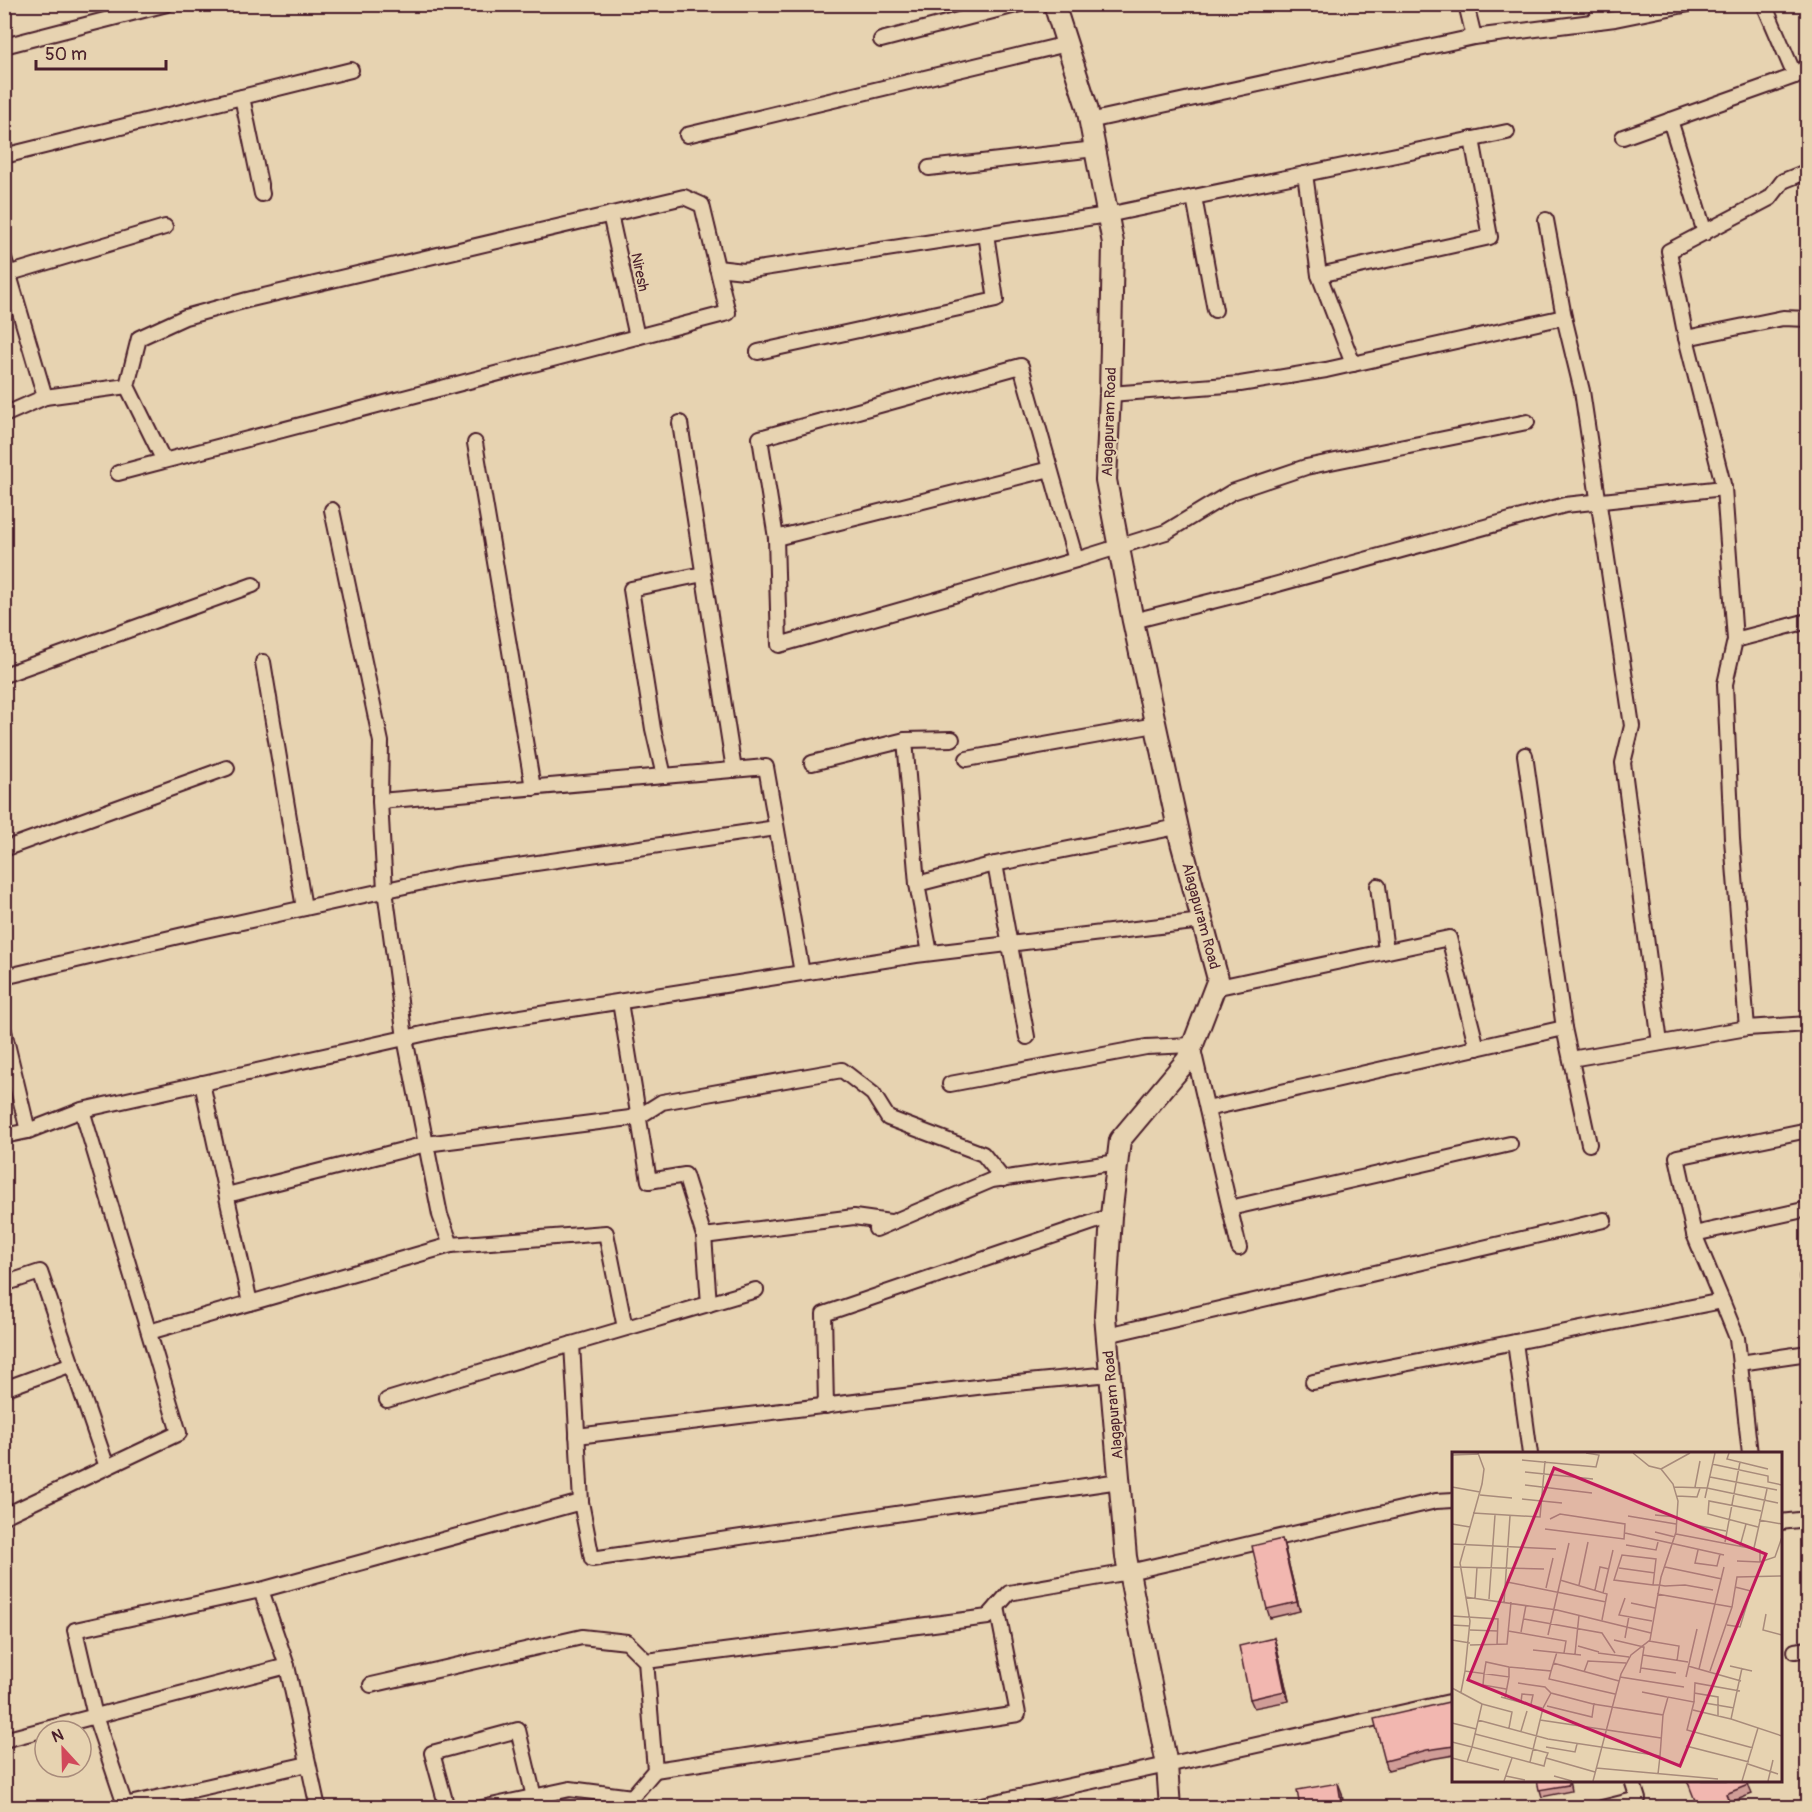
<svg xmlns="http://www.w3.org/2000/svg" width="1812" height="1812" font-family="Pangolin,sans-serif">
<rect width="100%" height="100%" fill="#e7d3b1"/>
<filter id="ink" filterUnits="userSpaceOnUse"><feTurbulence type="fractalNoise" baseFrequency=".0167" numOctaves="2"/><feDisplacementMap in="SourceGraphic" scale="12" xChannelSelector="R" yChannelSelector="G"/><feConvolveMatrix kernelMatrix="1 2 1 2 8 2 1 2 1" color-interpolation-filters="sRGB"/></filter>
<g filter="url(#ink)">
<g fill="none" stroke-linecap="round" stroke-linejoin="round">
<defs>
<g id="minor">
<path d="M1466 4 1474 37"/>
<path d="M1597 4 1599 21"/>
<path d="M1764 4 1795 76"/>
<path d="M881 40 1020 4"/>
<path d="M4 46 167 4"/>
<path d="M242 97 262 194"/>
<path d="M1670 120 1705 233"/>
<path d="M1089 121 1474 37 1615 19 1689 4"/>
<path d="M687 135 1067 44"/>
<path d="M1623 137 1795 76 1808 65"/>
<path d="M4 156 351 70"/>
<path d="M929 168 1095 149"/>
<path d="M1305 174 1319 275 1490 237 1472 139"/>
<path d="M1194 197 1215 310"/>
<path d="M610 214 637 337"/>
<path d="M1546 220 1564 317 1582 391 1632 726 1623 763 1660 1043"/>
<path d="M4 258 45 397 4 415"/>
<path d="M717 268 744 271 1107 215 1507 132"/>
<path d="M4 275 165 227"/>
<path d="M1319 275 1353 364"/>
<path d="M1686 338 1783 318 1808 319"/>
<path d="M758 352 996 300 986 234"/>
<path d="M1110 394 1240 384 1326 370 1564 317"/>
<path d="M45 397 127 386"/>
<path d="M680 423 734 770"/>
<path d="M475 443 533 788"/>
<path d="M118 473 728 313 702 205 684 197 247 300 185 317 139 338 127 386 164 461"/>
<path d="M332 510 381 742 380 801 385 890 405 1038 440 1215 451 1245"/>
<path d="M776 538 1050 469"/>
<path d="M1076 560 1021 366 760 438 776 538 779 645 1076 560 1166 532 1232 492 1306 467 1527 422"/>
<path d="M1133 621 1256 590 1565 505 1724 488"/>
<path d="M1735 640 1808 621"/>
<path d="M263 662 304 908"/>
<path d="M4 675 253 585"/>
<path d="M905 740 917 884 995 864 1177 827"/>
<path d="M1525 755 1564 1028 1589 1144"/>
<path d="M967 759 1155 725"/>
<path d="M812 763 905 740 952 739"/>
<path d="M664 776 653 729 631 589 703 574"/>
<path d="M380 801 766 767 802 973"/>
<path d="M4 849 227 768"/>
<path d="M995 864 1027 1037"/>
<path d="M917 884 930 953"/>
<path d="M1378 886 1386 951"/>
<path d="M4 977 196 932 455 875 776 828"/>
<path d="M1214 988 1449 938 1477 1048"/>
<path d="M620 1002 649 1181 685 1175 704 1236 709 1304"/>
<path d="M1747 1028 1732 839 1725 684 1735 640 1724 488 1686 338 1669 251 1770 198 1783 181 1808 171"/>
<path d="M4 1031 28 1131"/>
<path d="M1571 1059 1747 1028 1808 1024"/>
<path d="M202 1083 250 1303"/>
<path d="M950 1084 1146 1047 1192 1045 1239 1248"/>
<path d="M1207 1109 1564 1028"/>
<path d="M4 1136 28 1131 82 1110 445 1029 916 955 1202 921"/>
<path d="M227 1195 426 1144 638 1117 662 1102 842 1070 873 1094 888 1118 983 1154 1003 1179"/>
<path d="M1230 1208 1510 1144"/>
<path d="M876 1229 992 1180 1118 1162"/>
<path d="M1694 1234 1808 1209"/>
<path d="M704 1236 854 1217 890 1222"/>
<path d="M1807 1277H1808"/>
<path d="M4 1284 40 1272 107 1467"/>
<path d="M1722 1301 1694 1234 1677 1157 1808 1130"/>
<path d="M149 1332 451 1245 606 1233 625 1328"/>
<path d="M1107 1335 1604 1220"/>
<path d="M572 1344 581 1502"/>
<path d="M1740 1363 1808 1353"/>
<path d="M1313 1382 1515 1342"/>
<path d="M4 1389 72 1364"/>
<path d="M387 1400 572 1344 756 1290"/>
<path d="M826 1406 824 1314 1111 1216"/>
<path d="M577 1436 985 1386 1110 1374"/>
<path d="M1530 1454 1515 1342 1722 1301 1737 1338 1750 1454"/>
<path d="M4 1516 179 1433 82 1110"/>
<path d="M1780 1522 1808 1519"/>
<path d="M261 1590 75 1630 95 1716 125 1805 308 1764"/>
<path d="M1795 1651 1808 1649"/>
<path d="M646 1661 988 1617 1009 1593 1129 1572 1436 1501 1454 1500"/>
<path d="M287 1666 318 1808"/>
<path d="M371 1685 582 1637 627 1642 646 1661 655 1770 632 1797 634 1808"/>
<path d="M4 1740 287 1666 261 1590 581 1502 592 1559 1119 1481"/>
<path d="M655 1770 1018 1714 997 1607"/>
<path d="M447 1808 432 1753 518 1730 534 1797"/>
<path d="M482 1808 570 1789 632 1797"/>
<path d="M968 1808 1167 1765 1454 1701"/>
<path d="M1602 1808 1638 1799 1632 1780"/>
</g>
<path id="secondary" d="M1054 4 1087 107 1113 243 1110 394 1106 480 1133 621 1181 842 1218 979 1187 1060 1120 1140 1111 1216 1105 1316 1126 1557 1167 1765 1170 1808"/>
</defs>
<use href="#minor" stroke="#4a1f2b" stroke-width="18"/>
<use href="#secondary" stroke="#4a1f2b" stroke-width="24"/>
<use href="#minor" stroke="#e7d3b1" stroke-width="14"/>
<use href="#secondary" stroke="#e7d3b1" stroke-width="20"/>
</g>
<g fill="#d09d97" stroke="#4a1f2b" stroke-width="1.5">
<path d="M1282 1539 1285 1549 1300 1611 1270 1618 1267 1609Z"/>
<path d="M1274 1638 1277 1648 1289 1701 1254 1708 1250 1699Z"/>
<path d="M1449 1702 1452 1711 1454 1722V1755L1431 1759 1388 1770 1385 1761Z"/>
<path d="M1537 1780H1569L1571 1791 1542 1797Z"/>
<path d="M1746 1780 1752 1794 1729 1803 1731 1808H1697Z"/>
</g>
<g fill="#a9807b" stroke="#4a1f2b" stroke-width="1.5">
<path d="M1282 1539 1285 1549 1300 1611 1297 1602Z"/>
<path d="M1274 1638 1277 1648 1289 1701 1285 1691Z"/>
<path d="M1449 1702 1452 1711 1454 1722V1734Z"/>
<path d="M1338 1783 1342 1793 1344 1808H1342Z"/>
</g>
<g fill="#f2b7b0" stroke="#4a1f2b" stroke-width="1.5">
<path d="M1282 1539 1297 1602 1267 1609 1252 1546Z"/>
<path d="M1274 1638 1285 1691 1250 1699 1239 1646Z"/>
<path d="M1449 1702 1454 1734V1746L1427 1750 1385 1761 1374 1719Z"/>
<path d="M1537 1780H1568V1785L1539 1790Z"/>
<path d="M1687 1780H1746L1748 1785 1726 1794 1729 1801 1712 1808H1698Z"/>
<path d="M1338 1783 1342 1808H1300L1297 1790Z"/>
</g>
</g>
<g text-anchor="middle" stroke-width="4.5" stroke-linejoin="round" paint-order="stroke">
<g font-size="15" fill="#4a1f2b" stroke="#e7d3b1">
<text transform="translate(640 272) rotate(78)" y="5">Niresh</text>
<text transform="translate(1109 422) rotate(-88)" y="5">Alagapuram Road</text>
<text transform="translate(1201 916) rotate(75)" y="5">Alagapuram Road</text>
<text transform="translate(1113 1405) rotate(-95)" y="5">Alagapuram Road</text>
</g>
</g>
<g transform="translate(1452 1452)">
<rect width="330" height="330" fill="#e7d3b1"/>
<path fill="none" stroke="#a88b7b" stroke-width="1.5" d="M277 1 275 7 316 17M0 3 27 2M70 8 144 15 147 3 134 1M260 12 316 24V30L330 33M209 17 238 1M73 20 141 27M258 25 325 38M73 33 140 41M0 35 28 40M222 35 255 36 326 51M243 35 248 9M28 43 60 46M225 44 245 45 248 36M253 46 263 1M70 47 110 51M21 61 88 65 93 9M203 63 225 65M176 64 224 72M307 68 330 72M0 72 18 75M243 73 274 79M306 75 256 62 257 49 309 59M93 77 172 87 173 72 108 62 98 67M203 80 223 85M173 81 272 103M224 82 308 98V110M273 90 288 10M0 92 104 97M174 93 204 98 206 90M288 94 294 72M302 96 315 37M246 98 243 111 265 114 268 102M285 109 308 110 323 105 330 85M0 115 92 117M213 115 270 127M167 116 203 121M108 128 155 142 150 168M55 130 154 150M127 133 136 90M201 133 204 107 170 103 162 128 201 133H207L213 134 233 133 261 138M94 136 101 106M143 138 148 115 157 117M151 141 161 98M205 142 280 155M13 145 105 158 199 181M23 146 25 115M173 146 167 163 200 169M37 147 43 63M52 150 58 64M179 151 203 156M314 162 311 178 330 183M0 164 46 167 45 193M72 167 150 181 163 201M0 173 18 174M275 173 288 175 299 139 283 135M18 178 46 179M56 179 114 189 112 201M69 180 74 153M96 183 117 91M173 186 177 164M0 188 18 191M162 188 192 195 188 221M197 189 227 194 225 209M18 193 55 192 59 150M126 194 147 200M81 198 129 203M146 201 177 205M123 202 127 163M191 203 236 210M101 211 167 229M236 214 289 229M278 214 300 219M189 216 224 221M290 216 279 267 330 284M247 217 272 115M13 219 18 169 8 111 30 32 32 17 26 1M99 219 105 200M258 219 280 155 285 125 330 124M132 220 136 209 174 211M168 225 232 235M234 225 245 177M0 236 30 252 23 282 96 301 94 306 143 320M54 237 31 233 32 222 34 210 57 215M9 240 13 219 57 225V215L99 219 97 227 163 242M190 240 215 245M242 241 266 245V264M49 245 90 256M53 246 57 225M69 250 70 242 81 243 79 252M242 250 243 231 288 239M253 251 282 256M30 252 60 260 57 276M95 254 140 265 142 251M241 258 279 267M211 263 216 245 242 250 235 278 301 296M26 268 96 287 208 304 211 263 141 252 99 241 93 235 66 231M88 268 209 286M0 271 24 277M69 279 75 259M23 282 20 295 92 314 94 306M0 290 20 295 15 310M234 294 297 310M94 295 123 300 125 292M0 306 47 318M78 310 91 256 99 241M296 312 326 322M144 316 266 327M206 322 208 304M54 324 73 328M102 324 120 329M52 329 60 306M141 329 169 222 179 203 198 188 209 125 224 80 226 49 221 32 209 17 197 14 181 1M290 329 306 276M316 329 321 308"/>
<path fill="#c2185b" fill-opacity="0.15" stroke="#c2185b" stroke-width="3" d="M102 16 314 102 228 314 16 228Z"/>
<rect width="330" height="330" fill="none" stroke="#4a1f2b" stroke-width="3"/>
</g>
<rect width="1812" height="1812" fill="none" stroke="#e7d3b1" stroke-width="24"/>
<rect x="12" y="12" width="1788" height="1788" fill="none" stroke="#4a1f2b" stroke-width="2" filter="url(#ink)"/>
<g transform="translate(63 1749) rotate(338)"><circle r="28" fill="#e7d3b1" stroke="#a88b7b" stroke-width="1.5"/>
<path d="M0-4.5L10 22L0 15L-10 22Z" fill="#d1495b"/>
<text y="-9" font-size="16" font-weight="bold" text-anchor="middle" fill="#4a1f2b">N</text>
</g>
<path d="M36 60v9h130v-9" fill="none" stroke="#4a1f2b" stroke-width="3"/>
<text x="45" y="60" font-size="18" fill="#4a1f2b" stroke="#e7d3b1" stroke-width="4.5" paint-order="stroke">50 m</text>
</svg>
